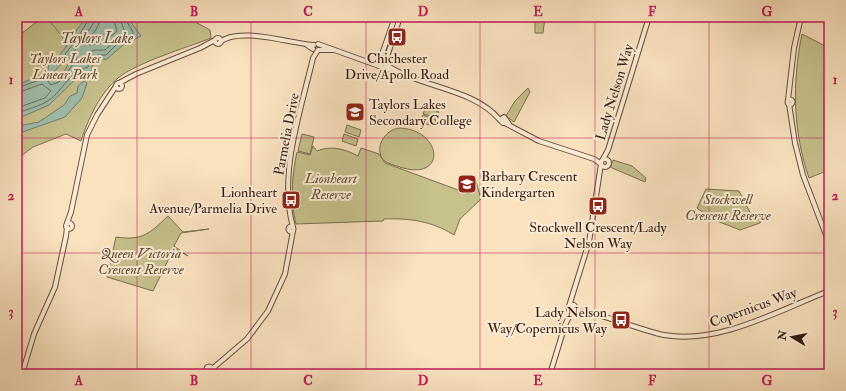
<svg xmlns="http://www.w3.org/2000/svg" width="846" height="391" font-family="'IM FELL Double Pica',serif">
<rect width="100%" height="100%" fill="#fae2bf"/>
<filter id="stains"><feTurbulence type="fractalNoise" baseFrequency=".005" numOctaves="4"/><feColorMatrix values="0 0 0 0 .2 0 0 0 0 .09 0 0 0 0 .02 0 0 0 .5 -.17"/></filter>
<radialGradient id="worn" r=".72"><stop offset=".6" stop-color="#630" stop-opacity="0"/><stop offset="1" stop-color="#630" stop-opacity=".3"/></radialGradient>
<g fill="#c6c18d" stroke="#7d6e4e">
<path d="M43 17H186L210 30 211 38C186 48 138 62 118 78 100 93 88 119 81 141L66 134 33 147 17 159V37Z"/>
<path d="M535 17H545L543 33H535Z"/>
<path d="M802 34 829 48V170L809 178C793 132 792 82 802 34Z"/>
<path d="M528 88 530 92 514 122 506 116 515 101Z"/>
<path d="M426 107 439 112 436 118 423 114Z"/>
<path d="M423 115 436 120 433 126 420 122Z"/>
<path d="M347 125 361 130 359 137 345 132Z"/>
<path d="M400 128C442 130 447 180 403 168 397 166 388 164 383 160 374 147 385 129 400 128Z"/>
<path d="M302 134 314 137 310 154 298 151Z"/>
<path d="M344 134 358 139 356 146 342 141Z"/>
<path d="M313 146 317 151C331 145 345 149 358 156L361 148 379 154 385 163 469 194 475 178 481 199 460 219 454 235C432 221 409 218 384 219L383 221 296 224C290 201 292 175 297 152L310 155Z"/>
<path d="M613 160 632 166 646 178 645 182 610 167Z"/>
<path d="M706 189 739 191 753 218 764 214 760 223 740 230 712 219 697 208Z"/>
<path d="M168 216 183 232 209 229 181 233 174 246 188 256 174 248 153 291 107 277 116 237C143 241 150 233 168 216Z"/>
</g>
<g fill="#9fbfac" stroke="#747e6e" fill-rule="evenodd">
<path d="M87 17H127L141 36 123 45 107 59 94 60 91 63 93 64 91 72 87 74 83 72 49 105 17 119V85L41 75 48 70 49 64C65 55 74 30 87 17ZM64 61 68 63C67 69 59 79 53 81V73Z"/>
<path d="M84 81 87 83 82 98 65 117 17 134 18 126 39 122 64 105 70 96 77 93 78 86Z"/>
</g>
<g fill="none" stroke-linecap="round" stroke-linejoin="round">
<g stroke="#6a6e5e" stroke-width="1">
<path d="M95 17 93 24 73 53 79 64 82 63 89 52 95 50H105L125 32 119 17"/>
<path d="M101 17C100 26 92 34 88 42L89 45 103 43 117 31 113 17"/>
<path d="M17 88 45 78 51 85 59 82 72 66 71 60 65 54 77 39 90 17"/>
<path d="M17 93 42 84 51 91 45 98 17 108"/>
<path d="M17 114C27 108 40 107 49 100 62 91 71 70 88 67 89 55 95 55 106 55L120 41 133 34V32L124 17"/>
</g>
<g stroke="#747e6e" stroke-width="1">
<path d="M49 20 60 34"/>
<path d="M61 36 68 44"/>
</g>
<defs>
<g id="minor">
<circle cx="218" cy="41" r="3"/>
<path d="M220 42C239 26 292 44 314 45"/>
<path d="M318 44 390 70"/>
<path d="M307 45 313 49"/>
<path d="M378 61 382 54 395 17"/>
<path d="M385 63 400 17"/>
<path d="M385 64C419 88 472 87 500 120"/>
<circle cx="119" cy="86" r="3"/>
<path d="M119 83 136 74 200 48 215 40"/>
<circle cx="790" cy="102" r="2.5"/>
<path d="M788 100 794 48 801 17"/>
<path d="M789 104 795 143 803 175 829 243"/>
<path d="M505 119 503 123 500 120 504 117 509 124"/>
<path d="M503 122 539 141 594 159 601 164"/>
<path d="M603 159 608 150 649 17"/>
<circle cx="605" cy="163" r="4"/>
<circle cx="69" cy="226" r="3"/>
<path d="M67 223 71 212 87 135 97 115 116 86"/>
<circle cx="291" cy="229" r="2.5"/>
<path d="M293 227C278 174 301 110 313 58L318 50H333"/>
<circle cx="572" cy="308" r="3.5"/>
<path d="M569 306 589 242 601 164"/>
<path d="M573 311C602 312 635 329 664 335 719 345 779 310 829 291"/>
<circle cx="209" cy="369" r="2.5"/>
<path d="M212 369 247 339 268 311 285 274 293 231"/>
<path d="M17 374H18"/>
<path d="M25 374H22L34 334 55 287 66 236 67 227"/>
<path d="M199 374 207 371"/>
<path d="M550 374 565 325 572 311"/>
</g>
</defs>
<use href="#minor" stroke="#664e3c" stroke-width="6"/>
<use href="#minor" stroke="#fcecd5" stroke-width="4"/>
</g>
<path fill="none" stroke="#c2185b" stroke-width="1" stroke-opacity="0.55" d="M137 17V374M251 17V374M366 17V374M480 17V374M595 17V374M709 17V374M17 138H829M17 253H829"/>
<defs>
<symbol id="bus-square" viewBox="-11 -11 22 22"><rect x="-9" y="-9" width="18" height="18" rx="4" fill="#8f2418" stroke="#fcecd5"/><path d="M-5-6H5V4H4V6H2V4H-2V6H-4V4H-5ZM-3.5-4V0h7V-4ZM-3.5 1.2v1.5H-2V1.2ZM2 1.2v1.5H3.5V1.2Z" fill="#fff"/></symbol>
<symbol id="school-square" viewBox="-11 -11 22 22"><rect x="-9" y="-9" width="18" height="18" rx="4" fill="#8f2418" stroke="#fcecd5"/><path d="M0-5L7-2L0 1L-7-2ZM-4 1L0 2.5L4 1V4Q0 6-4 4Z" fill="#fff"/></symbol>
</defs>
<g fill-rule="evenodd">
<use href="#bus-square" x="386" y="26" width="22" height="22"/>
<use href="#school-square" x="344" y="101" width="22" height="22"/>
<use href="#school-square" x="456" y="173" width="22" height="22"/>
<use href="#bus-square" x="280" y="189" width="22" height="22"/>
<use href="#bus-square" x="587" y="195" width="22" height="22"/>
<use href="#bus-square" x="610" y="309" width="22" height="22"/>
</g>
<g text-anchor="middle" stroke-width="4" stroke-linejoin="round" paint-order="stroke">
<g font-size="14" font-style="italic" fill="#604e36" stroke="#fcecd5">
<text x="65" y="63">Taylors Lakes<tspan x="65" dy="16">Linear Park</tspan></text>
<text x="331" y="183">Lionheart<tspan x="331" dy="16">Reserve</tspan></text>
<text x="728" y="204">Stockwell<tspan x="728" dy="16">Crescent Reserve</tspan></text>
<text x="141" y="258">Queen Victoria<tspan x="141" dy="16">Crescent Reserve</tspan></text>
</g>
<g font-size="14" fill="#341c10" stroke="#fcecd5">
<text x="397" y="63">Chichester<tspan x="397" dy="16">Drive/Apollo Road</tspan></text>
<text x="369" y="109" text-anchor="start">Taylors Lakes<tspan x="369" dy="16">Secondary College</tspan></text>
<text x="481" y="181" text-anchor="start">Barbary Crescent<tspan x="481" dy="16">Kindergarten</tspan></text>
<text x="277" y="197" text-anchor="end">Lionheart<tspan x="277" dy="16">Avenue/Parmelia Drive</tspan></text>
<text x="598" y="232">Stockwell Crescent/Lady<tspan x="598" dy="16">Nelson Way</tspan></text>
<text x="607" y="317" text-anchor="end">Lady Nelson<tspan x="607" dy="16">Way/Copernicus Way</tspan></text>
</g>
<g font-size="14" fill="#341c10" stroke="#fcecd5">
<text transform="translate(614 92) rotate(-73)" y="5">Lady Nelson Way</text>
<text transform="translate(286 134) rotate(-79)" y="5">Parmelia Drive</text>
<text transform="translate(753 307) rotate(-20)" y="5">Copernicus Way</text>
</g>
<g font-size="15" font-style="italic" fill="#544d3f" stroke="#fcecd5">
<text x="97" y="43">Taylors Lake</text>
</g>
</g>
<rect width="846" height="391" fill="none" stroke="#fae2bf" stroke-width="44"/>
<g transform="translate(792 337) rotate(280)" stroke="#fcecd5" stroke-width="3" paint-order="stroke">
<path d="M0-3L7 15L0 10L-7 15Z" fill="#341c10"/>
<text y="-6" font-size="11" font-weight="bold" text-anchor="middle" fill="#341c10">N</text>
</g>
<rect x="22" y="22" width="802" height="347" fill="none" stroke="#c2185b" stroke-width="1.5"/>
<g font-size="13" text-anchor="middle" font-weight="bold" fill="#c2185b">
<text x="79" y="16">A</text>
<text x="194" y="16">B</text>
<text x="308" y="16">C</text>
<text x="423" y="16">D</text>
<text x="538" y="16">E</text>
<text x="652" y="16">F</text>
<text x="767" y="16">G</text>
<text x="11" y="84">1</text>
<text x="835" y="84">1</text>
<text x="11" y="200">2</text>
<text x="835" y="200">2</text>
<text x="11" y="316">3</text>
<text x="835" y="316">3</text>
<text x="79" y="385">A</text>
<text x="194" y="385">B</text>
<text x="308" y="385">C</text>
<text x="423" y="385">D</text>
<text x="538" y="385">E</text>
<text x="652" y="385">F</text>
<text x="767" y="385">G</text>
</g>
<rect width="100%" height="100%" filter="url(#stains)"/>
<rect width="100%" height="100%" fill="url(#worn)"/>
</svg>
